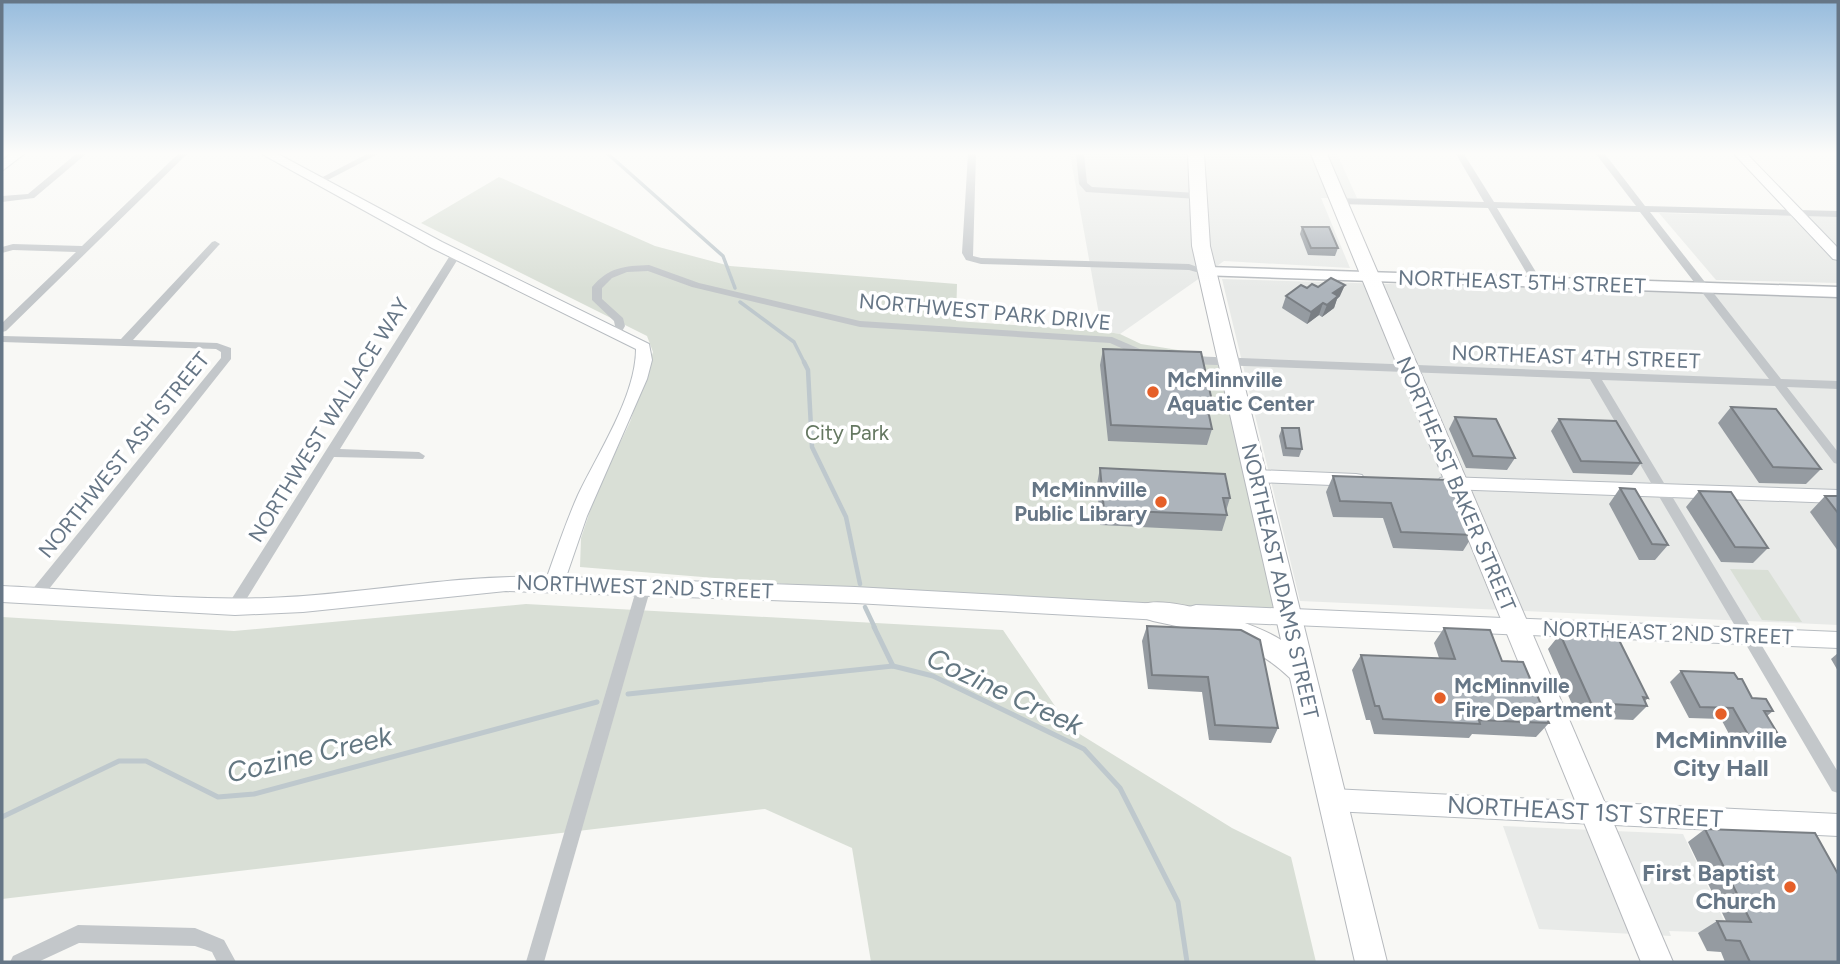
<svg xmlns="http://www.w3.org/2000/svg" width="1840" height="964" font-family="Figtree,sans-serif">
<rect width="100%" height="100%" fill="#f8f8f5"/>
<g fill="#e8eae8">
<path d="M1070 154H1337L1357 198H1321L1350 268 1224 261 1120 334 1102 331Z"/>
<path d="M1659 213 1838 217V283L1716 280Z"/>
<path d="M1222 279 1838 297V625L1300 601Z"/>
<path d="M1503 826 1683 834 1730 933 1669 931 1671 936 1539 929Z"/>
</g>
<g fill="#d9dfd6">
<path d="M499 177 655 246 730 266 957 284 956 321 1102 331 1120 334 1141 344 1184 351 1228 363 1288 616 1057 606 580 567 581 538 596 493 630 422 653 352 647 336 421 223Z"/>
<path d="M1730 569 1768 570 1802 622 1762 620Z"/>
<path d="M526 604 1003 630 1070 728 1232 828 1291 857 1316 962H871L852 848 765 809 2 899V617L234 631Z"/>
</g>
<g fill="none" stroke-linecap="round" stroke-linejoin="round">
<g stroke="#bec8cd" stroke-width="3.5">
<path d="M608 154 723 256 735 288"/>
<path d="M740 302 794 342 805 364"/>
</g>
<g stroke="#bec8cd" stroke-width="4.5">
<path d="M804 362 808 370 812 447 846 517 860 584"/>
<path d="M865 607 875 628"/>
</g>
<g stroke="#bec8cd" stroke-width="5">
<path d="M874 627 893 666"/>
<path d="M628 694 893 666 933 676 1084 749 1120 788 1178 902 1187 962"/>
<path d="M2 817 119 761H146L218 797 254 794 597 702"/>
</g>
<defs>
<g id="secondary">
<path d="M10 154H24L2 171V161Z"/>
<path d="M262 154H278L442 242 649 344 652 360 647 379 587 516 566 577 855 587 1161 604 1168 606 1171 612 1168 618 1161 620 855 603 506 591 303 612 235 615 2 602V586C90 590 178 601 267 598 361 595 453 574 547 577 557 549 566 522 578 495 598 453 636 396 636 349L432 248Z"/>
<path d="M1734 154H1747L1838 248V260L1833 259Z"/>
<path d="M1255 470 1356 474 1362 475 1365 480 1362 485 1356 486 1255 482 1249 480 1246 476 1249 472Z"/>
<path d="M1446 477 1838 490V503L1446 489 1440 488 1437 483 1440 478Z"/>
<path d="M1196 605 1838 632V648L1196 621 1189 619 1186 613 1189 607Z"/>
<path d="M1332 789 1838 814V836L1332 811 1324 808 1321 800 1324 792Z"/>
</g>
<path id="primary" d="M1207 267 1838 287V297L1201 275 1199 272Z"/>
<g id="highway">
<path d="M1188 154H1204L1210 246 1387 962H1355L1290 678C1251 640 1205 632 1153 621L1144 618 1140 611 1144 604C1170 595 1258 624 1281 640L1192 246Z"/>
<path d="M1311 154H1327L1673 962H1641Z"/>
</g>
</defs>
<use href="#secondary" stroke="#b7bcc1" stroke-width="2"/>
<use href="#primary" stroke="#b6babe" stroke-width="3"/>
<use href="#highway" stroke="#b6b9bd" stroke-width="2"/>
<g fill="#c3c7ca" fill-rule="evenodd">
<path d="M76 154H86L34 198 2 202V196L28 194Z"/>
<path d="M178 154H187L6 331 2 332V323L76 252 13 250 2 253V247L13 244 82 246Z"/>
<path d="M367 154H378L322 183 315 181Z"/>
<path d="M968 154H976L973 256 981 258 1189 264 1212 272 1207 275 1189 270 981 264 966 260 962 253Z"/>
<path d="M1076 154H1084L1087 183 1092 187 1198 193 1203 196 1198 199 1086 192 1079 184Z"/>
<path d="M1456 154H1464L1494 202 1636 206 1596 154H1605L1645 206 1838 211V217L1650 212 1781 379 1838 381V389L1787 387 1838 452V464L1834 463 1775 386 1602 380 1838 772V793L1832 791 1590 379 1189 364 1184 360 1189 356 1769 379 1640 212 1497 208 1542 282 1537 285 1532 282 1488 208 1339 204 1334 201 1339 198 1484 202Z"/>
<path d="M215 241 220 244 218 246 133 340 217 343 231 348V359L41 599 36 600 31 599 29 595 31 591 221 358V352L216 349 2 342V336L121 339 212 242Z"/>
<path d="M456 251 461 254 340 449 419 452 425 456 423 459 334 457 239 611 234 613 229 611 227 607 229 603 451 254Z"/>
<path d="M649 265 699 283 860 321 1112 337 1154 355 1155 357 1154 359H1146L1110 343 860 327 692 287 648 271 627 272 612 278 602 288V299L623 318 625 326 620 335H612L611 333 615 326 614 321 592 300V287C609 267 624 266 649 265Z"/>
<path d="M644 582 649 583 651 587 544 962H526L637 587 639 583Z"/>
<path d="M78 925 195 928 224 940 236 962H217L212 952 195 946 79 943 38 962H10L13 956Z"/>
</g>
<use href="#secondary" fill="#fff" fill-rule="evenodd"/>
<use href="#primary" fill="#fff" fill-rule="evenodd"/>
<use href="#highway" fill="#fff" fill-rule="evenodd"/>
</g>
<g fill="#959ba1">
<path d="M1302 227 1338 248 1335 256 1308 255 1300 234Z"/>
<path d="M1307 288 1340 296 1337 299 1334 308 1322 317 1319 315 1307 324 1282 308 1286 296Z"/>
<path d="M1103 349 1212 401 1209 412 1212 429 1207 445 1108 441 1100 365Z"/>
<path d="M1731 407 1821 469 1806 484 1759 483 1718 423Z"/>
<path d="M1455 417 1515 458 1507 470 1466 468 1449 429Z"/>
<path d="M1559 419 1641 463 1632 475 1573 473 1551 431Z"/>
<path d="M1282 428 1302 449 1299 457 1283 456 1279 436Z"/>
<path d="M1100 468 1230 498 1226 511 1227 515 1222 531 1100 525 1097 484Z"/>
<path d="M1333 476 1473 535 1463 551 1393 548 1383 518 1333 517 1326 492Z"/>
<path d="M1620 488 1668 545 1655 560H1639L1609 504Z"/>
<path d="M1699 491 1768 548 1753 563 1721 562 1686 507Z"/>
<path d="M1825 496H1838V551L1810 512Z"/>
<path d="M1147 626 1278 728 1271 743 1209 740 1202 692 1148 689 1142 641Z"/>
<path d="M1444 628 1502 661 1549 723 1536 737 1472 734 1469 738 1374 734 1370 720H1366L1352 670 1361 655 1439 658 1434 643Z"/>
<path d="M1560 634 1648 698 1645 701 1647 706 1633 720 1578 718 1548 649Z"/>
<path d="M1838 653V671L1831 659Z"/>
<path d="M1681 671 1738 679 1752 698 1773 711 1767 716 1781 739 1767 750 1737 749 1721 719 1689 718 1670 682Z"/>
<path d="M1705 829 1838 962H1725L1721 952 1707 951 1698 933 1717 921H1726L1688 842Z"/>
</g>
<g fill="#797e83">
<path d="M1345 285 1340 296 1337 299 1334 308 1322 317 1327 305 1333 293Z"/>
<path d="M1323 303 1319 315 1307 324 1311 312Z"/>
</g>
<g fill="#adb4bb" stroke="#797e83" stroke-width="2">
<path d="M1302 227H1329L1338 248H1311Z"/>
<path d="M1331 278 1345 285 1333 293 1338 296 1327 305 1323 303 1311 312 1286 296 1301 285 1307 288 1312 284 1318 287Z"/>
<path d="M1103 349 1201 352 1212 401H1206L1212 429 1111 425Z"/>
<path d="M1731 407 1776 409 1821 469 1773 467Z"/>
<path d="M1455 417 1496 419 1515 458 1473 456Z"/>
<path d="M1559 419 1616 421 1641 463 1581 461Z"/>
<path d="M1282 428H1299L1302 449 1286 448Z"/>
<path d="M1100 468 1225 474 1230 498H1223L1227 515 1104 510Z"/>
<path d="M1333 476 1450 480 1473 535 1401 532 1391 503 1340 501Z"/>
<path d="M1620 488 1635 489 1668 545 1652 544Z"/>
<path d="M1699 491 1731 492 1768 548 1735 547Z"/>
<path d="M1825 496H1838V513Z"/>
<path d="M1147 626 1241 630 1260 640 1278 728 1215 725 1208 677 1152 675Z"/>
<path d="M1444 628 1490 630 1502 661 1523 662 1549 723 1479 720 1480 724 1383 719 1379 706H1375L1361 655 1455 659Z"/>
<path d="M1560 634 1617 636 1648 698 1643 697 1647 706 1591 703Z"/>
<path d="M1681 671 1734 673 1738 679H1742L1752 698 1766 699 1773 711H1764L1781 739 1750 738 1733 708 1700 707Z"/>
<path d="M1705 829 1815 833 1838 874V962H1750L1740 941 1726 940 1717 921 1751 922Z"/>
</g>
<linearGradient id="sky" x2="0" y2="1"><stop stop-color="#97bcdd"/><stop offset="0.53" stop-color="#fcfcfa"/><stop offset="1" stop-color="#fcfcfa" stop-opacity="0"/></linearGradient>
<rect width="1840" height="289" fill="url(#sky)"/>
<g fill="#e55f28" stroke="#fff" stroke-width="2.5">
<circle cx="1153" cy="392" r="7"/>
<circle cx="1161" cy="502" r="7"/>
<circle cx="1440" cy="698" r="7"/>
<circle cx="1721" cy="714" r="7"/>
<circle cx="1790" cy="887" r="7"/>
</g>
<g text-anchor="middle" stroke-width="7" stroke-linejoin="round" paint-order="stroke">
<g font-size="21" fill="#667686" stroke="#fff">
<text transform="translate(1522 282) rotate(2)" y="7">NORTHEAST 5TH STREET</text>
<text transform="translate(985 312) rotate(5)" y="7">NORTHWEST PARK DRIVE</text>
<text transform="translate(1576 357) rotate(2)" y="7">NORTHEAST 4TH STREET</text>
<text transform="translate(329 420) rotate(-58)" y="7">NORTHWEST WALLACE WAY</text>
<text transform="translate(124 455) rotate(-51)" y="7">NORTHWEST ASH STREET</text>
<text transform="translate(1456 484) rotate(67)" y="7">NORTHEAST BAKER STREET</text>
<text transform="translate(1280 581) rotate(77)" y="7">NORTHEAST ADAMS STREET</text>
<text transform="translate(645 587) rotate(2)" y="7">NORTHWEST 2ND STREET</text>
<text transform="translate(1668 633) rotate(2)" y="7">NORTHEAST 2ND STREET</text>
</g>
<g font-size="21" font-weight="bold" fill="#667686" stroke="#fff" text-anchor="start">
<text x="1167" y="387">McMinnville<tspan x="1167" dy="24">Aquatic Center</tspan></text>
<text x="1147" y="497" text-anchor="end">McMinnville<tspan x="1147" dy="24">Public Library</tspan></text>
<text x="1454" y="693">McMinnville<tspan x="1454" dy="24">Fire Department</tspan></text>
</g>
<g font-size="21" fill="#657861" stroke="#fff">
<text x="847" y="440">City Park</text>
</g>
<g font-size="24" font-weight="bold" fill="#667686" stroke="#fff">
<text x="1721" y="748">McMinnville<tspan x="1721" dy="28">City Hall</tspan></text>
<text x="1776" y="881" text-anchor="end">First Baptist<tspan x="1776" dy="28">Church</tspan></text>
</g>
<g font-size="24" fill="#667686" stroke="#fff">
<text transform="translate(1585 812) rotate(3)" y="8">NORTHEAST 1ST STREET</text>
</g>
<g font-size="28" font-style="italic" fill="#637782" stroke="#fff">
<text transform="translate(1005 691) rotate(25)" y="10">Cozine Creek</text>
<text transform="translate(309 754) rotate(-13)" y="10">Cozine Creek</text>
</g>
</g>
<rect width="1840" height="964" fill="none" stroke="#667686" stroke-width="7"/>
</svg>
